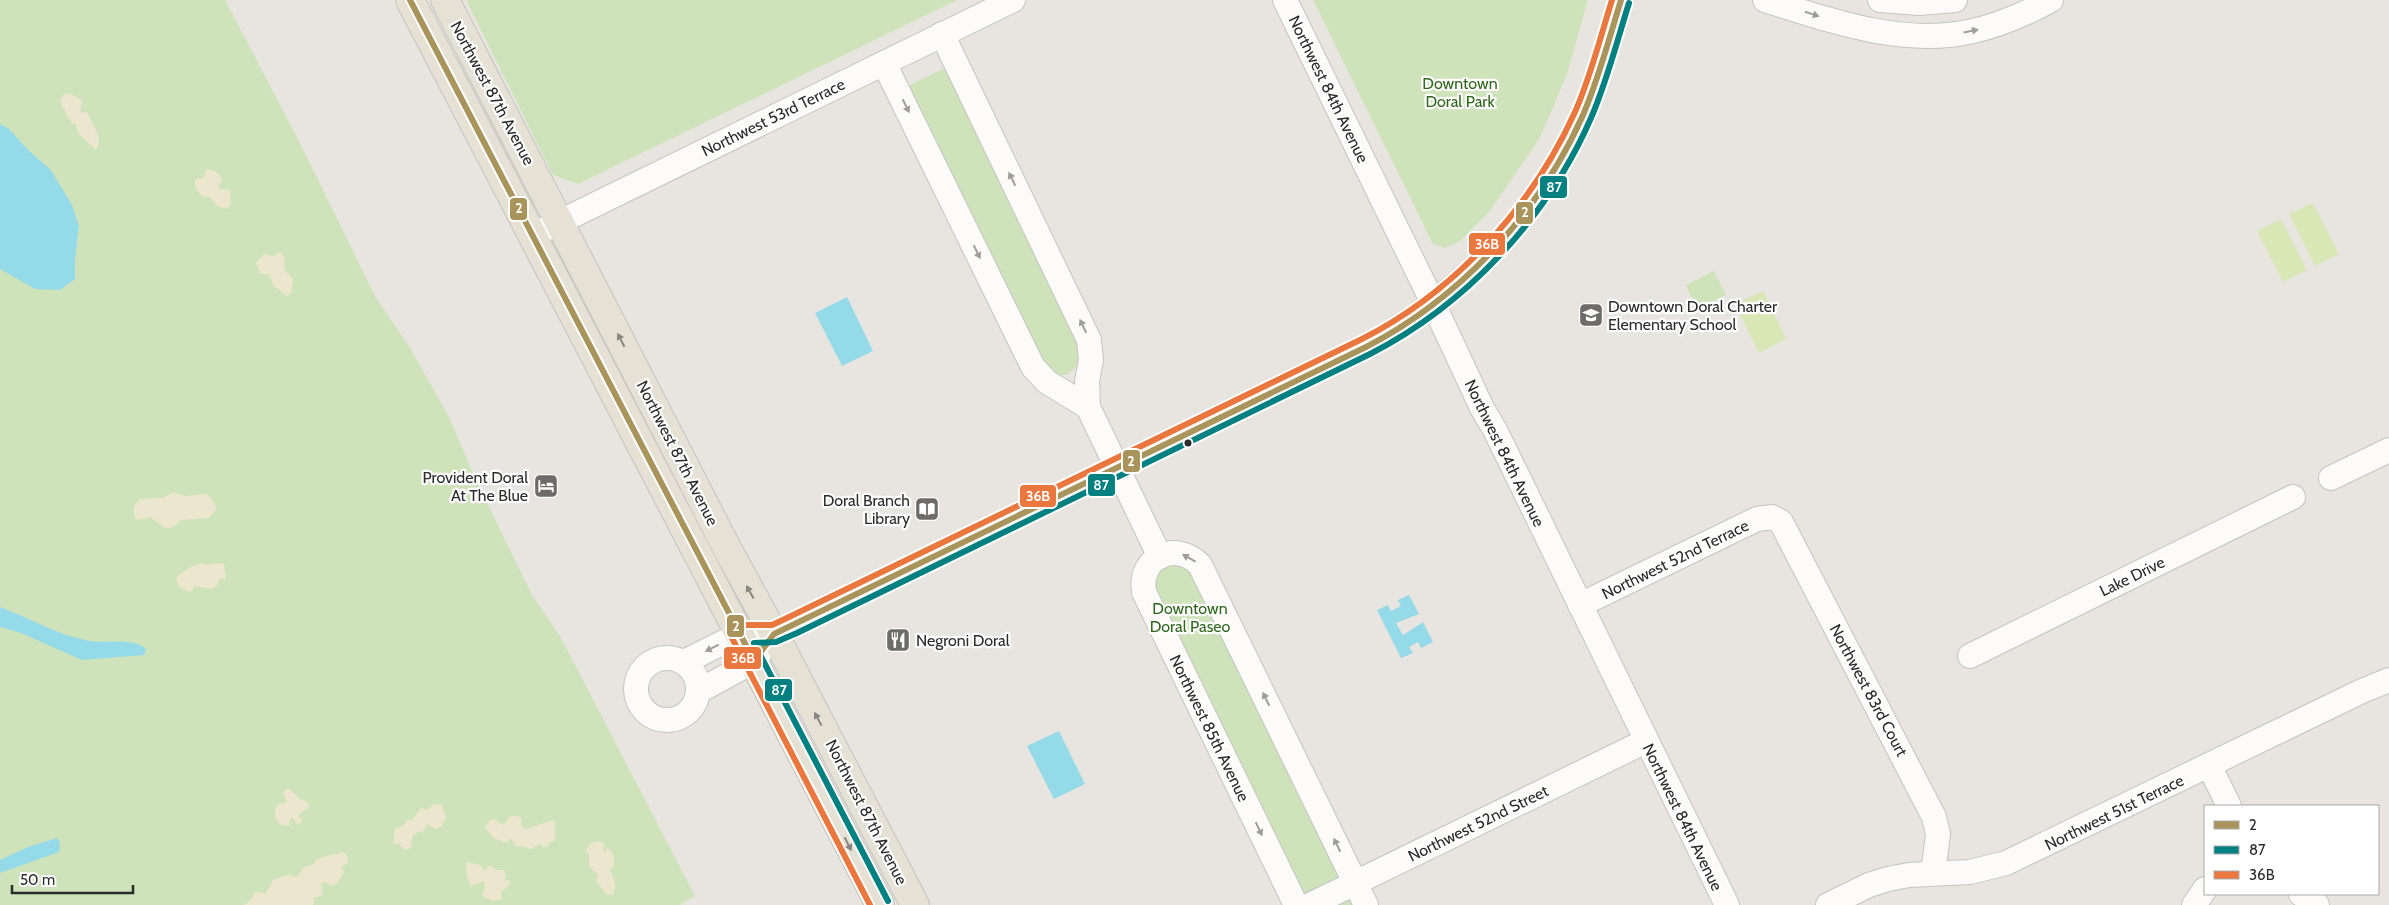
<svg xmlns="http://www.w3.org/2000/svg" width="2389" height="905" font-family="Cabin,sans-serif">
<rect width="100%" height="100%" fill="#e8e5e0"/>
<g fill="#cee3ba">
<path d="M0 0H225L299 141 376 298 409 346 450 419 475 478 532 595 560 636 695 896 680 905H0Z"/>
<path d="M468 0H957L578 184 553 175 467 2Z"/>
<path d="M1313 0H1588L1567 74 1540 138 1489 212 1460 241 1445 248 1433 244Z"/>
<path d="M949 66 1084 343 1080 364 1066 375 1050 374 902 89Z"/>
<path d="M1714 271 1726 295 1697 309 1686 285Z"/>
<path d="M1187 562 1359 905H1312L1302 895 1148 591 1157 566Z"/>
</g>
<g fill="#ede6cf">
<path d="M69 93 82 100 80 113 87 112C91 123 105 139 96 150L79 134 76 124H72C68 115 63 110 60 100L64 94Z"/>
<path d="M206 170C213 169 221 174 222 181L219 185 220 189 230 190 231 204 226 209 216 205 210 197H203L196 189 195 181 198 178H203Z"/>
<path d="M280 252 284 257 285 271 293 278 292 291 287 296 273 285 270 275 260 273 256 263 264 254 273 256Z"/>
<path d="M173 492 185 496 207 494 215 504 216 510 209 518 181 520C166 536 164 525 150 517L138 520 134 517V506L140 499 163 498Z"/>
<path d="M202 563C210 567 216 562 224 564L226 578 218 580V585L211 589 195 586 190 592 179 587 176 577 190 567Z"/>
<path d="M286 789H290L301 800 308 802 309 807 298 815 302 820 298 825 292 817 289 821 291 825C278 829 271 816 277 805L287 802 283 792Z"/>
<path d="M441 804 446 817 441 827 436 829 427 824 424 831C408 833 414 840 410 848L405 850 399 844 393 843 395 829 403 826 407 820H412L421 808 428 810 432 805Z"/>
<path d="M515 815 522 819 521 825 526 829 553 820 556 823 554 832 556 834 555 839 546 847H542L540 843 531 849 522 846 516 847 512 840 510 839 507 843 493 838 485 827 490 820 495 819 499 823 504 825 508 818Z"/>
<path d="M598 841 604 843 603 853 608 848 614 856V865L610 870C614 877 618 887 612 895L606 894 596 881 598 875 589 866V854L585 852 589 844Z"/>
<path d="M341 852 345 853 348 858 347 864 341 867 344 872 337 883 333 886 325 882 321 883 323 895 314 898V904L312 905H244L252 899 254 893 261 892 265 895 273 880 291 874 293 877 299 875 304 867 314 864 317 859 333 854H338Z"/>
<path d="M466 862 480 865 485 871 489 865 497 870H504L506 878 504 881 509 880 510 884 501 892 502 899 493 901 482 896 485 889 484 881 471 886 467 878Z"/>
</g>
<g fill="#d9e7b7">
<path d="M2313 203 2339 254 2315 266 2289 214Z"/>
<path d="M2281 219 2307 270 2283 282 2257 231Z"/>
<path d="M1763 291 1786 339 1759 353 1735 304Z"/>
</g>
<g fill="#95dae8">
<path d="M0 124 9 129 29 151 50 169 71 203 79 226 75 258V279L60 290 35 289 0 269Z"/>
<path d="M847 297 873 351 842 366 815 313Z"/>
<path d="M1409 595 1419 614 1396 623 1403 635 1423 622 1433 642 1421 648 1418 642 1409 647 1413 653 1401 658 1377 610 1388 605 1391 611 1401 606 1398 600Z"/>
<path d="M0 607C30 618 59 636 90 641 109 644 131 637 146 649L144 655 82 660 21 633 0 627Z"/>
<path d="M1059 731 1085 784 1054 799 1027 746Z"/>
<path d="M57 838 60 843 59 852 0 873V860L28 847Z"/>
</g>
<g fill="none" stroke-linecap="round" stroke-linejoin="round">
<defs>
<g id="minor">
<path d="M1285 0 1433 303 1482 408 1495 430 1727 905"/>
<path d="M1765 0C1831 21 1904 47 1973 31 2000 25 2027 13 2051 0"/>
<path d="M1880 0 1919 3 1955 0"/>
<path d="M942 34 1089 340 1091 360 1087 381 1088 407 1160 557"/>
<path d="M884 63 1033 367 1047 382 1088 407"/>
<path d="M533 235 1013 0"/>
<path d="M2331 478 2389 450"/>
<path d="M1580 605 1757 519 1772 517 1781 522 1934 817 1938 834 1933 873"/>
<path d="M1970 656 2293 497"/>
<circle cx="667" cy="689" r="31"/>
<path d="M684 662 740 634H774L793 625 1316 370C1342 357 1370 346 1394 331 1474 279 1546 204 1583 115 1599 78 1609 38 1621 0"/>
<path d="M699 691 754 661 765 646"/>
<path d="M2209 765 2229 806"/>
<path d="M2301 894 2317 905"/>
<path d="M1296 905 1144 592C1138 557 1176 540 1200 565L1366 905"/>
<path d="M1310 905 1646 741"/>
<path d="M1828 905 1869 885 1888 879 1909 875 1970 872 2006 863 2362 691 2389 680"/>
<path d="M2194 905 2205 889"/>
</g>
<g id="major">
<path d="M410 0 880 905"/>
<path d="M445 0 729 552 774 634 915 905"/>
</g>
</defs>
<use href="#minor" stroke="#c4c4c3" stroke-width="26"/>
<use href="#major" stroke="#c5c3c1" stroke-width="30"/>
<use href="#minor" stroke="#fcfbfa" stroke-width="24"/>
<use href="#major" stroke="#e5e1d4" stroke-width="28"/>
<defs>
<path id="bus-1" d="M410 0 754 661 774 634 1366 347C1461 298 1540 212 1583 115 1599 78 1609 39 1621 0"/>
<path id="bus-2" d="M888 901 754 643 776 642 797 633 1370 354C1466 305 1548 217 1591 118 1607 81 1617 41 1629 3"/>
<path id="bus-3" d="M870 905 732 638 733 628 739 625H772L789 617 1362 339C1455 292 1532 207 1575 112 1591 76 1600 38 1612 0"/>
</defs>
<use href="#bus-1" stroke="#fff" stroke-width="10"/>
<use href="#bus-2" stroke="#fff" stroke-width="10"/>
<use href="#bus-3" stroke="#fff" stroke-width="10"/>
<use href="#bus-1" stroke="#a9955c" stroke-width="6"/>
<use href="#bus-2" stroke="#008080" stroke-width="6"/>
<use href="#bus-3" stroke="#ea783e" stroke-width="6"/>
</g>
<defs><path id="oneway-solid" d="M-6-.8H1V-3.2L6.5 0L1 3.2V.8H-6Z" transform="scale(1.25)"/></defs>
<g fill="#9e9d9d">
<use href="#oneway-solid" transform="translate(1812 14) rotate(17)"/>
<use href="#oneway-solid" transform="translate(1971 31) rotate(-11)"/>
<use href="#oneway-solid" transform="translate(906 106) rotate(64)"/>
<use href="#oneway-solid" transform="translate(1012 179) rotate(-116)"/>
<use href="#oneway-solid" transform="translate(977 252) rotate(64)"/>
<use href="#oneway-solid" transform="translate(1083 326) rotate(-115)"/>
<use href="#oneway-solid" transform="translate(1189 558) rotate(-151)"/>
<use href="#oneway-solid" transform="translate(712 648) rotate(153)"/>
<use href="#oneway-solid" transform="translate(1266 699) rotate(-116)"/>
<use href="#oneway-solid" transform="translate(1259 829) rotate(64)"/>
<use href="#oneway-solid" transform="translate(1337 845) rotate(-116)"/>
</g>
<g fill="#888680">
<use href="#oneway-solid" transform="translate(621 340) rotate(-117)"/>
<use href="#oneway-solid" transform="translate(750 592) rotate(-119)"/>
<use href="#oneway-solid" transform="translate(818 719) rotate(-118)"/>
<use href="#oneway-solid" transform="translate(848 844) rotate(63)"/>
</g>
<defs>
<symbol id="school-square" viewBox="-11 -11 22 22"><rect x="-9" y="-9" width="18" height="18" rx="4" fill="#6d6c6a" stroke="#fff"/><path d="M0-5L7-2L0 1L-7-2ZM-4 1L0 2.5L4 1V4Q0 6-4 4Z" fill="#fff"/></symbol>
<symbol id="hotel-square" viewBox="-11 -11 22 22"><rect x="-9" y="-9" width="18" height="18" rx="4" fill="#6d6c6a" stroke="#fff"/><path d="M-6-4.5h1.5V1H6V5H4.5V3h-9V5H-6ZM-4 0a1.8 1.8 0 1 1 3.6 0ZM.5 0V-2.5h3Q6-2.5 6 0Z" fill="#fff"/></symbol>
<symbol id="library-square" viewBox="-11 -11 22 22"><rect x="-9" y="-9" width="18" height="18" rx="4" fill="#6d6c6a" stroke="#fff"/><path d="M-6-4Q-3-5.5-.7-3.5V5Q-3 3-6 4ZM6-4Q3-5.5 .7-3.5V5Q3 3 6 4Z" fill="#fff"/></symbol>
<symbol id="restaurant-square" viewBox="-11 -11 22 22"><rect x="-9" y="-9" width="18" height="18" rx="4" fill="#6d6c6a" stroke="#fff"/><path d="M-5-6h1v4h1v-4h1v4h1v-4h1v5L-1.5 .5V6h-2V.5L-5-1ZM5-6V6H3V1.5H1.5Q1.5-4 5-6Z" fill="#fff"/></symbol>
</defs>
<g fill-rule="evenodd">
<use href="#school-square" x="1577" y="301" width="28" height="28"/>
<use href="#hotel-square" x="532" y="472" width="28" height="28"/>
<use href="#library-square" x="913" y="495" width="28" height="28"/>
<use href="#restaurant-square" x="884" y="626" width="28" height="28"/>
</g>
<circle fill="#2b2b2b" stroke="#fff" stroke-width="2" cx="1188" cy="443" r="4.5"/>
<g text-anchor="middle" stroke-width="4.5" stroke-linejoin="round" paint-order="stroke">
<g font-size="16" fill="#31671c" stroke="#fff">
<text x="1460" y="89">Downtown<tspan x="1460" dy="18">Doral Park</tspan></text>
<text x="1190" y="614">Downtown<tspan x="1190" dy="18">Doral Paseo</tspan></text>
</g>
<g font-size="16" fill="#2b2b2b" stroke="#fff">
<text transform="translate(1329 89) rotate(64)" y="6">Northwest 84th Avenue</text>
<text transform="translate(493 93) rotate(62)" y="6">Northwest 87th Avenue</text>
<text transform="translate(773 117) rotate(-26)" y="6">Northwest 53rd Terrace</text>
<text transform="translate(678 453) rotate(63)" y="6">Northwest 87th Avenue</text>
<text transform="translate(1505 453) rotate(64)" y="6">Northwest 84th Avenue</text>
<text transform="translate(1675 559) rotate(-26)" y="6">Northwest 52nd Terrace</text>
<text transform="translate(2132 576) rotate(-26)" y="6">Lake Drive</text>
<text transform="translate(1869 690) rotate(62)" y="6">Northwest 83rd Court</text>
<text transform="translate(1210 728) rotate(64)" y="6">Northwest 85th Avenue</text>
<text transform="translate(867 812) rotate(63)" y="6">Northwest 87th Avenue</text>
<text transform="translate(2114 812) rotate(-26)" y="6">Northwest 51st Terrace</text>
<text transform="translate(1683 817) rotate(64)" y="6">Northwest 84th Avenue</text>
<text transform="translate(1478 823) rotate(-26)" y="6">Northwest 52nd Street</text>
</g>
<g font-size="16" fill="#2b2b2b" stroke="#fff" text-anchor="start">
<text x="1608" y="312">Downtown Doral Charter<tspan x="1608" dy="18">Elementary School</tspan></text>
<text x="528" y="483" text-anchor="end">Provident Doral<tspan x="528" dy="18">At The Blue</tspan></text>
<text x="910" y="506" text-anchor="end">Doral Branch<tspan x="910" dy="18">Library</tspan></text>
<text x="916" y="646">Negroni Doral</text>
</g>
</g>
<g stroke="#fff" stroke-width="2">
<rect x="1539" y="175" width="29" height="24" rx="5" fill="#008080"/>
<rect x="509" y="197" width="19" height="24" rx="5" fill="#a9955c"/>
<rect x="1515" y="201" width="19" height="24" rx="5" fill="#a9955c"/>
<rect x="1468" y="232" width="38" height="24" rx="5" fill="#ea783e"/>
<rect x="1122" y="449" width="19" height="24" rx="5" fill="#a9955c"/>
<rect x="1087" y="473" width="29" height="24" rx="5" fill="#008080"/>
<rect x="1019" y="484" width="38" height="24" rx="5" fill="#ea783e"/>
<rect x="726" y="614" width="19" height="24" rx="5" fill="#a9955c"/>
<rect x="723" y="646" width="39" height="24" rx="5" fill="#ea783e"/>
<rect x="764" y="678" width="29" height="24" rx="5" fill="#008080"/>
</g>
<g font-size="14" text-anchor="middle" font-weight="bold" fill="#fff">
<text x="1554" y="192">87</text>
<text x="519" y="213">2</text>
<text x="1525" y="217">2</text>
<text x="1487" y="249">36B</text>
<text x="1131" y="466">2</text>
<text x="1101" y="490">87</text>
<text x="1038" y="501">36B</text>
<text x="736" y="631">2</text>
<text x="743" y="663">36B</text>
<text x="779" y="695">87</text>
</g>
<rect x="2204" y="805" width="175" height="90" fill="#ffffff" stroke="#aaaaaa"/>
<rect x="2214" y="821" width="25" height="8" fill="#a9955c" stroke="#aaaaaa"/>
<text x="2249" y="830" font-size="15" fill="#2b2b2b">2</text>
<rect x="2214" y="846" width="25" height="8" fill="#008080" stroke="#aaaaaa"/>
<text x="2249" y="855" font-size="15" fill="#2b2b2b">87</text>
<rect x="2214" y="871" width="25" height="8" fill="#ea783e" stroke="#aaaaaa"/>
<text x="2249" y="880" font-size="15" fill="#2b2b2b">36B</text>
<path d="M12 885v8h121v-8" fill="none" stroke="#2b2b2b" stroke-width="2.5"/>
<text x="20" y="885" font-size="15" fill="#2b2b2b" stroke="#ffffff" stroke-width="4" paint-order="stroke">50 m</text>
</svg>
